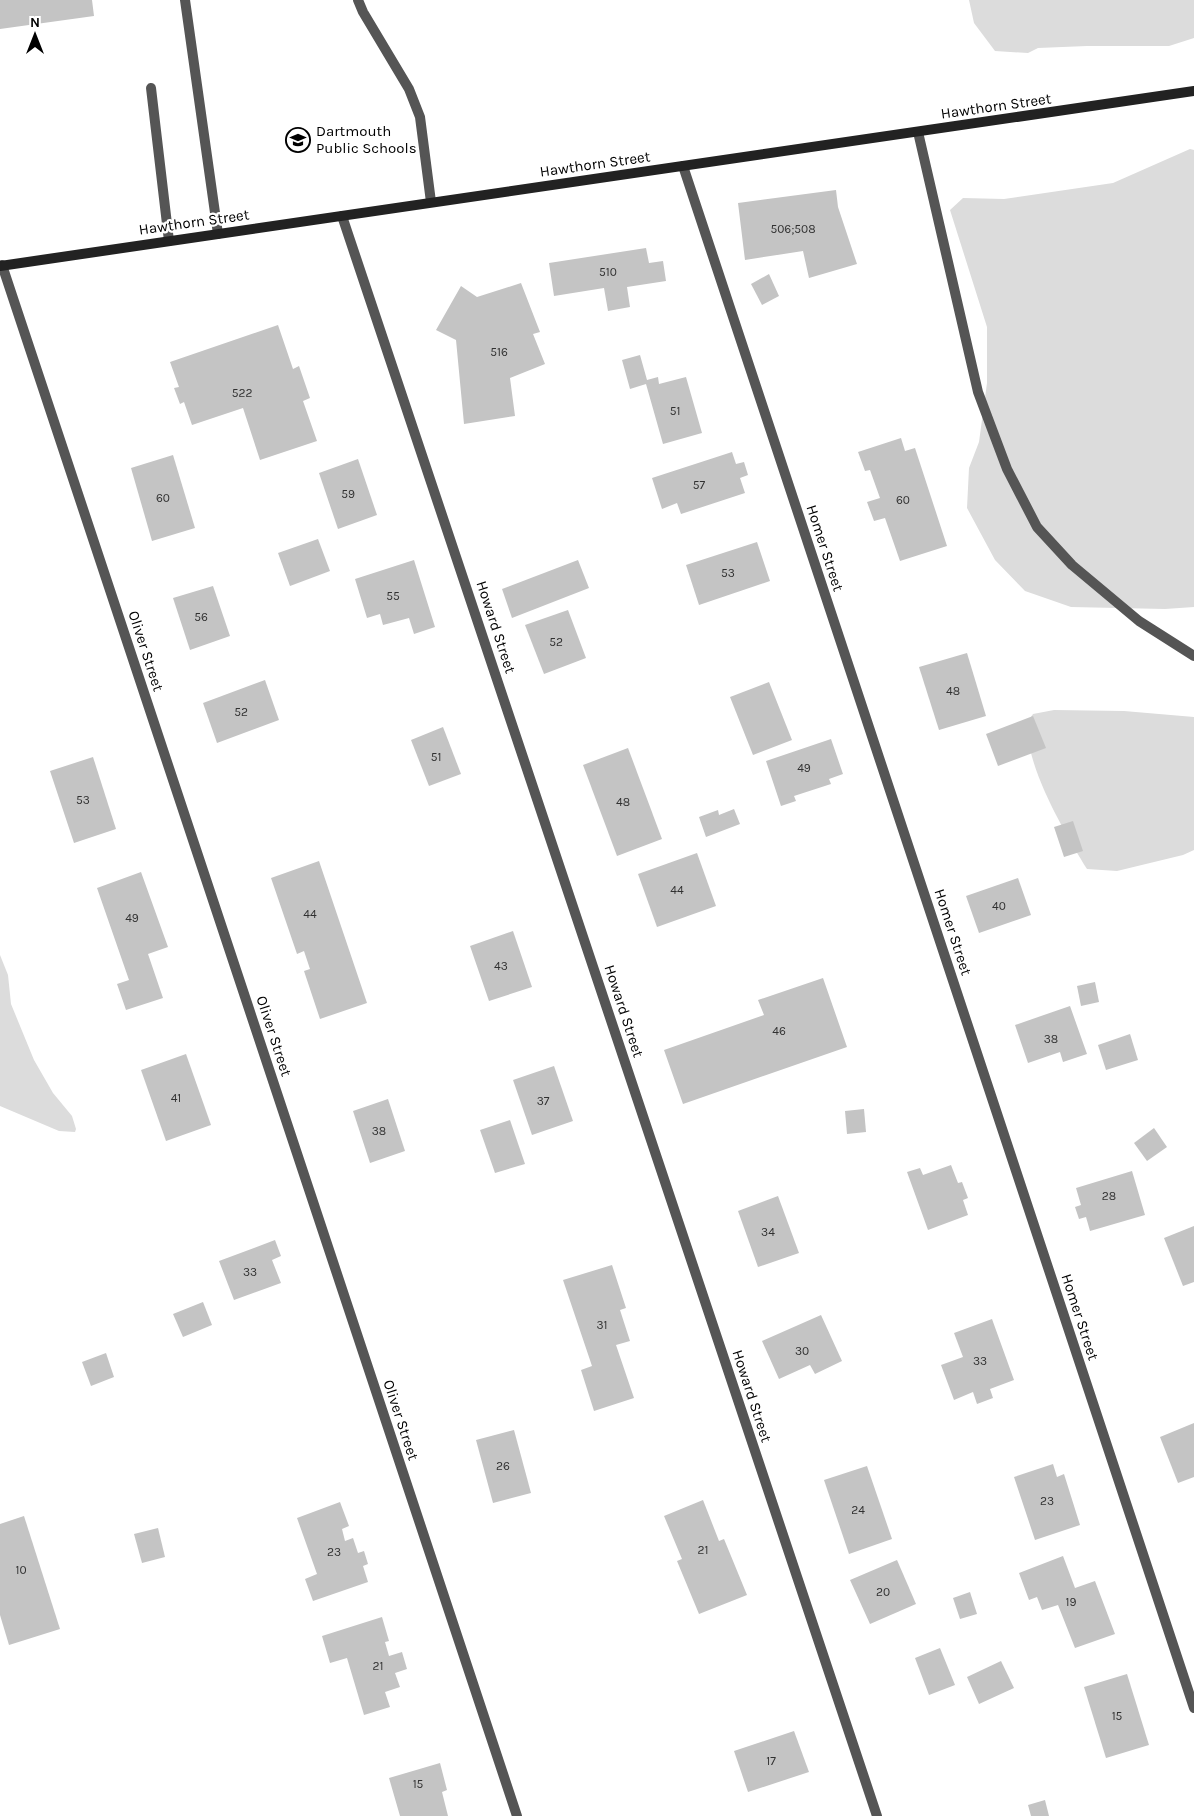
<svg xmlns="http://www.w3.org/2000/svg" width="1194" height="1816" font-family="Karla,sans-serif">
<rect width="100%" height="100%" fill="#fff"/>
<g fill="#dcdcdc">
<path d="M969 0H1194V38L1169 46H1087L1038 48 1028 53 995 51 974 23Z"/>
<path d="M1190 149 1194 150V607L1165 609 1071 607 1025 591 995 560 967 508 969 468 979 442 987 383V327L950 210 963 198 1004 199 1113 183Z"/>
<path d="M1054 710 1124 711 1194 717V850L1183 855 1117 871 1087 869C1066 835 1024 764 1028 724 1028 720 1031 717 1033 714Z"/>
<path d="M0 955 8 975 11 1004 34 1060 53 1093 72 1116 76 1129 75 1132 59 1131 0 1106Z"/>
</g>
<g fill="#c4c4c4">
<path d="M0 0H92L94 16 0 29Z"/>
<path d="M836 190 838 207 857 264 809 278 803 251 745 260 738 203Z"/>
<path d="M646 248 649 263 663 261 666 281 627 287 630 307 608 311 604 288 554 296 549 263Z"/>
<path d="M769 274 779 296 762 305 751 284Z"/>
<path d="M521 283 540 332 533 334 545 364 510 378 515 416 464 424 456 340 436 330 461 286 477 297Z"/>
<path d="M278 325 293 369 299 366 310 398 303 401 317 441 260 460 243 408 192 425 184 402 180 404 174 388 179 387 170 362Z"/>
<path d="M640 355 647 380 658 377 659 384 686 377 702 433 663 444 646 384 630 389 622 360Z"/>
<path d="M901 438 905 451 915 448 947 546 900 561 885 518 874 521 867 502 880 498 870 470 865 471 858 452Z"/>
<path d="M732 452 736 464 744 462 748 475 740 478 745 493 681 514 677 503 662 509 652 478Z"/>
<path d="M173 455 195 528 152 541 131 468Z"/>
<path d="M358 459 377 515 338 529 319 473Z"/>
<path d="M318 539 330 571 290 586 278 553Z"/>
<path d="M757 542 770 581 699 605 686 565Z"/>
<path d="M414 560 435 627 414 634 409 618 383 625 380 614 367 618 355 579Z"/>
<path d="M578 560 589 588 512 618 502 589Z"/>
<path d="M213 586 230 636 190 650 173 598Z"/>
<path d="M568 610 586 658 544 674 525 625Z"/>
<path d="M967 653 986 716 939 730 919 667Z"/>
<path d="M265 680 279 720 217 743 203 703Z"/>
<path d="M769 682 792 740 753 755 730 697Z"/>
<path d="M1033 716 1046 748 998 766 986 734Z"/>
<path d="M443 727 461 774 429 786 411 740Z"/>
<path d="M831 739 843 774 829 779 831 784 794 796 796 801 781 806 766 761Z"/>
<path d="M628 748 662 839 617 856 583 765Z"/>
<path d="M93 757 116 829 74 843 50 771Z"/>
<path d="M734 809 740 824 706 837 699 817 718 810 719 815Z"/>
<path d="M1073 821 1083 851 1064 857 1054 827Z"/>
<path d="M697 853 716 906 657 927 638 874Z"/>
<path d="M319 861 367 1003 320 1019 304 971 310 969 304 951 297 954 271 878Z"/>
<path d="M141 872 168 947 148 954 163 998 126 1010 117 984 129 980 97 888Z"/>
<path d="M1018 878 1031 915 979 933 966 896Z"/>
<path d="M513 931 532 987 489 1001 470 946Z"/>
<path d="M823 978 847 1047 683 1104 664 1050 764 1015 758 1000Z"/>
<path d="M1095 982 1099 1002 1081 1006 1077 986Z"/>
<path d="M1070 1006 1087 1054 1063 1062 1060 1052 1028 1063 1015 1025Z"/>
<path d="M1130 1034 1138 1060 1106 1070 1098 1045Z"/>
<path d="M186 1054 211 1125 166 1141 141 1070Z"/>
<path d="M554 1066 573 1121 532 1135 513 1080Z"/>
<path d="M388 1099 405 1151 370 1163 353 1111Z"/>
<path d="M864 1109 866 1132 847 1134 845 1111Z"/>
<path d="M510 1120 525 1164 495 1173 480 1130Z"/>
<path d="M1154 1128 1167 1147 1147 1161 1134 1143Z"/>
<path d="M951 1165 958 1183 962 1182 968 1198 963 1200 968 1215 928 1230 907 1172 920 1168 923 1175Z"/>
<path d="M1132 1171 1145 1215 1090 1231 1086 1217 1079 1219 1075 1207 1081 1205 1076 1188Z"/>
<path d="M778 1196 799 1253 758 1267 738 1211Z"/>
<path d="M1194 1226V1282L1183 1286 1164 1238Z"/>
<path d="M275 1240 281 1256 272 1260 281 1283 234 1300 219 1261Z"/>
<path d="M612 1265 626 1308 620 1310 630 1341 616 1345 634 1398 594 1411 581 1370 592 1366 563 1280Z"/>
<path d="M203 1302 212 1325 183 1337 173 1314Z"/>
<path d="M821 1315 842 1361 815 1374 810 1365 779 1379 762 1341Z"/>
<path d="M992 1319 1014 1380 990 1389 993 1398 977 1404 973 1392 954 1400 941 1365 963 1357 954 1333Z"/>
<path d="M106 1353 114 1377 91 1386 82 1362Z"/>
<path d="M1194 1423V1477L1178 1483 1160 1437Z"/>
<path d="M514 1430 531 1493 493 1503 476 1440Z"/>
<path d="M1053 1464 1057 1477 1064 1474 1080 1525 1035 1540 1014 1477Z"/>
<path d="M867 1466 892 1539 849 1554 824 1480Z"/>
<path d="M703 1500 719 1541 724 1539 747 1595 699 1614 677 1561 682 1559 664 1516Z"/>
<path d="M340 1502 349 1526 342 1529 345 1541 353 1538 358 1553 364 1551 368 1564 363 1566 368 1582 313 1601 305 1579 317 1574 297 1518Z"/>
<path d="M24 1516 60 1629 9 1645 0 1615V1524Z"/>
<path d="M158 1528 165 1557 142 1563 134 1534Z"/>
<path d="M1063 1556 1075 1588 1095 1581 1115 1634 1075 1648 1058 1605 1042 1610 1037 1597 1029 1600 1019 1573Z"/>
<path d="M897 1560 916 1604 870 1624 850 1580Z"/>
<path d="M970 1592 977 1614 960 1619 953 1598Z"/>
<path d="M382 1617 389 1641 385 1642 389 1656 402 1652 407 1669 395 1673 400 1687 385 1692 390 1707 364 1715 347 1658 330 1663 322 1636Z"/>
<path d="M940 1648 955 1685 929 1695 915 1658Z"/>
<path d="M1001 1661 1014 1688 979 1704 967 1677Z"/>
<path d="M1127 1674 1149 1745 1106 1758 1084 1687Z"/>
<path d="M794 1731 809 1772 748 1792 734 1751Z"/>
<path d="M440 1763 447 1790 442 1792 448 1816H400L389 1778Z"/>
<path d="M1045 1800 1049 1816H1031L1028 1805Z"/>
</g>
<g fill="none" stroke-linecap="round" stroke-linejoin="round">
<g stroke="#555" stroke-width="10">
<path d="M185 0 218 234"/>
<path d="M358 0 363 12 409 89 420 117 431 202"/>
<path d="M151 88 169 241"/>
</g>
<g stroke="#555" stroke-width="10">
<path d="M918 132 978 392 1007 469 1037 527 1072 565 1139 621 1194 656"/>
<path d="M683 166 1194 1708"/>
<path d="M342 216 877 1816"/>
<path d="M2 265 517 1816"/>
</g>
<path stroke="#222" stroke-width="10" d="M0 266 1194 91"/>
</g>
<defs>
<symbol id="school-ring" viewBox="-11 -11 22 22"><circle r="9.5" fill="#fff" stroke="#000" stroke-width="1.5"/><path d="M0-5L7-2L0 1L-7-2ZM-4 1L0 2.5L4 1V4Q0 6-4 4Z" fill="#000"/></symbol>
</defs>
<g fill-rule="evenodd">
<use href="#school-ring" x="284" y="126" width="28" height="28"/>
</g>
<g text-anchor="middle" stroke-width="4.5" stroke-linejoin="round" paint-order="stroke">
<g font-size="12" fill="#313131">
<text x="793" y="233">506;508</text>
<text x="608" y="276">510</text>
<text x="499" y="356">516</text>
<text x="242" y="397">522</text>
<text x="675" y="415">51</text>
<text x="699" y="489">57</text>
<text x="348" y="498">59</text>
<text x="163" y="502">60</text>
<text x="903" y="504">60</text>
<text x="728" y="577">53</text>
<text x="393" y="600">55</text>
<text x="201" y="621">56</text>
<text x="556" y="646">52</text>
<text x="953" y="695">48</text>
<text x="241" y="716">52</text>
<text x="436" y="761">51</text>
<text x="804" y="772">49</text>
<text x="83" y="804">53</text>
<text x="623" y="806">48</text>
<text x="677" y="894">44</text>
<text x="999" y="910">40</text>
<text x="310" y="918">44</text>
<text x="132" y="922">49</text>
<text x="501" y="970">43</text>
<text x="779" y="1035">46</text>
<text x="1051" y="1043">38</text>
<text x="176" y="1102">41</text>
<text x="543" y="1105">37</text>
<text x="379" y="1135">38</text>
<text x="1109" y="1200">28</text>
<text x="768" y="1236">34</text>
<text x="250" y="1276">33</text>
<text x="602" y="1329">31</text>
<text x="802" y="1355">30</text>
<text x="980" y="1365">33</text>
<text x="503" y="1470">26</text>
<text x="1047" y="1505">23</text>
<text x="858" y="1514">24</text>
<text x="703" y="1554">21</text>
<text x="334" y="1556">23</text>
<text x="21" y="1574">10</text>
<text x="883" y="1596">20</text>
<text x="1071" y="1606">19</text>
<text x="378" y="1670">21</text>
<text x="1117" y="1720">15</text>
<text x="771" y="1765">17</text>
<text x="418" y="1788">15</text>
</g>
<g font-size="15" fill="#000" stroke="#fff">
<text transform="translate(996 106) rotate(-8)" y="5">Hawthorn Street</text>
<text transform="translate(595 164) rotate(-8)" y="5">Hawthorn Street</text>
<text transform="translate(194 222) rotate(-8)" y="5">Hawthorn Street</text>
<text transform="translate(825 548) rotate(72)" y="5">Homer Street</text>
<text transform="translate(496 627) rotate(72)" y="5">Howard Street</text>
<text transform="translate(146 651) rotate(72)" y="5">Oliver Street</text>
<text transform="translate(953 932) rotate(72)" y="5">Homer Street</text>
<text transform="translate(624 1011) rotate(72)" y="5">Howard Street</text>
<text transform="translate(274 1036) rotate(72)" y="5">Oliver Street</text>
<text transform="translate(1080 1317) rotate(72)" y="5">Homer Street</text>
<text transform="translate(752 1396) rotate(72)" y="5">Howard Street</text>
<text transform="translate(401 1420) rotate(72)" y="5">Oliver Street</text>
</g>
<g font-size="15" fill="#000" stroke="#fff" text-anchor="start">
<text x="316" y="136">Dartmouth<tspan x="316" dy="17">Public Schools</tspan></text>
</g>
</g>
<g transform="translate(35 35)" stroke="#ffffff" stroke-width="4" paint-order="stroke">
<path d="M0-4L9 19L0 12L-9 19Z" fill="#000000"/>
<text y="-8" font-size="14" font-weight="bold" text-anchor="middle" fill="#000000">N</text>
</g>
</svg>
